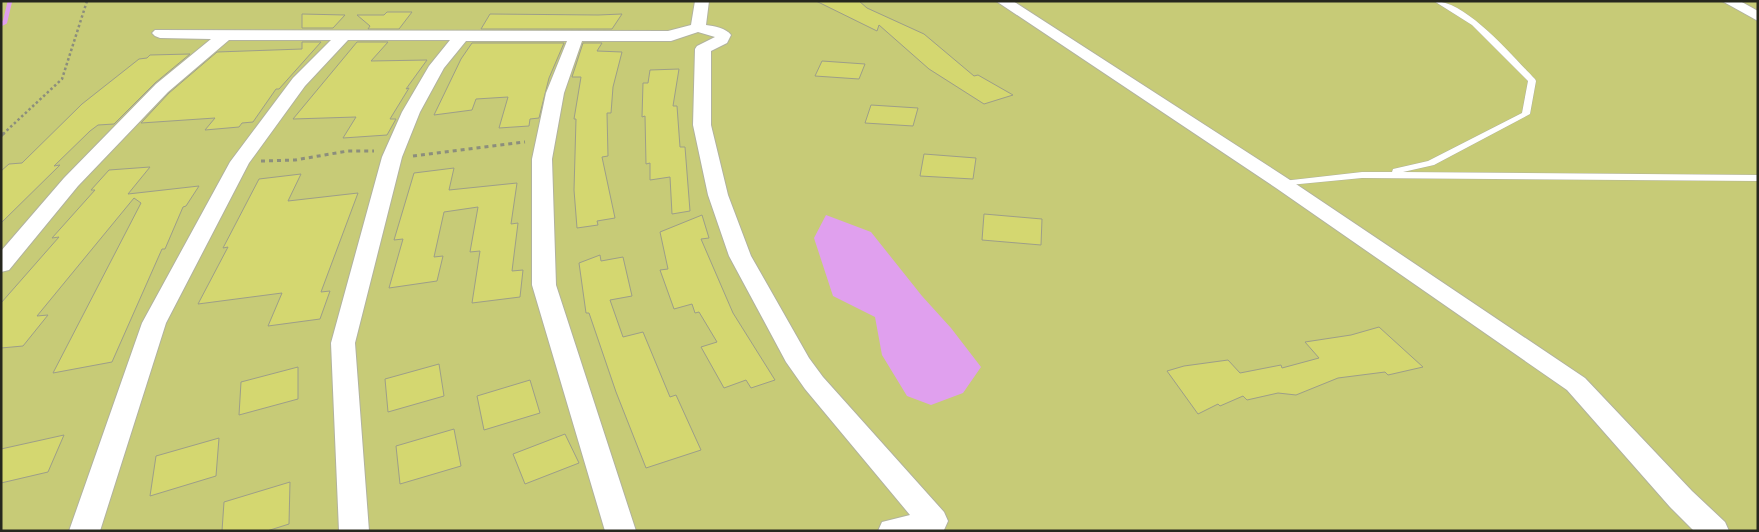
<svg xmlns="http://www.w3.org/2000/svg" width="1759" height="532" font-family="Raleway,sans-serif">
<rect width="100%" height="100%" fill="#e4e6cf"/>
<rect fill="#c7cb77" x="1" y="1" width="1757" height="530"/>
<path fill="#e0a0ee" d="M826 215 871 232 922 296 951 328 981 367 963 393 931 405 907 396 882 355 875 317 833 296 814 238Z"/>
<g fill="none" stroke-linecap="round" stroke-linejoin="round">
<path stroke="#e0a0ee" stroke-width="4.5" d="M1 24 5 22 10 1"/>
</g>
<g fill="#d4d770" stroke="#9d9e89">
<path d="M816 1H859L867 8 924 34 974 76 978 75 1013 95 984 104 929 69 879 25 877 31Z"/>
<path d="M387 12H412L399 29H368L370 26 357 15H384Z"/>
<path d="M302 14 345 15 333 28H302Z"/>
<path d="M490 14 598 15 622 14 612 29H481Z"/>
<path d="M302 42H321L279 89H276L253 122 242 123 239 127 205 130 215 118 141 123 169 93 217 52 302 49Z"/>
<path d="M357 42H388L371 61 427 60 406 89 409 88 390 119H396L387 135 343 138 356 117 293 119Z"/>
<path d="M472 43H564L549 78 539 118 530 119 529 126 499 128 508 97 476 99 472 110 434 115 461 59Z"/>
<path d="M583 43H602L597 51 622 52 613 87 611 113H607L608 156 602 157 615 218 597 221 598 225 577 228 574 190 576 119H574L581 77H572Z"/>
<path d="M190 54 155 83 114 124 98 125 90 131 54 166 60 165 1 223V171L9 164 22 163 82 104 139 59 147 58 150 55Z"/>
<path d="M822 61 865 64 859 79 815 76Z"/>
<path d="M679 69 673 106H677L680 147H685L690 211 672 214 670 177 650 180V163L646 164 645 116 642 117 643 83H648L650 70Z"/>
<path d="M871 105 918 108 913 126 865 123Z"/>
<path d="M924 154 976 158 973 179 920 176Z"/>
<path d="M150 167 128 194 199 186 186 206 183 207 165 249H162L112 362 53 373 141 203 134 198 37 316 48 315 23 346 1 348V303L59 237 52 238 95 190H91L109 170Z"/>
<path d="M454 168 449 190 517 183 511 224 518 223 512 271 523 270 520 297 472 303 480 251 470 252 478 207 444 212 434 257 443 256 437 281 389 288 403 239 394 240 414 173Z"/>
<path d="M301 174 288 201 358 193 321 292 330 291 320 319 268 326 282 293 198 304 228 247 223 248 259 179Z"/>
<path d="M984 214 1042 219 1041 245 982 240Z"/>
<path d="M702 215 709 238 701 239 733 313 775 380 751 388 746 380 724 388 701 347 717 342 699 312 695 313 692 304 674 309 660 270 668 269 660 232Z"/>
<path d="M600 255 601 261 623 257 632 296 610 300 623 337 643 332 670 397 676 395 701 450 646 468 616 392 589 313H586L579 263Z"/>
<path d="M1379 327 1423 367 1388 375 1385 372 1338 378 1296 395 1278 393 1247 400 1243 396 1220 406 1218 404 1198 414 1167 371 1184 366 1228 360 1240 373 1281 365 1282 368 1319 358 1305 342 1351 335Z"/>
<path d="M439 364 444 396 388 412 385 379Z"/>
<path d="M298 367V399L239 415 241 382Z"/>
<path d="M530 380 540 413 484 430 477 396Z"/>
<path d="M454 429 461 466 400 484 396 446Z"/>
<path d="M565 434 579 463 525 484 513 454Z"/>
<path d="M64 435 48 472 1 483V449Z"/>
<path d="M219 438 216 476 150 496 156 456Z"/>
<path d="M290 482 289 524 267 531H222L224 502Z"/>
</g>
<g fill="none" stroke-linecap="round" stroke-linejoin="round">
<defs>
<path id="service" d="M1434 1C1467 1 1512 56 1535 79L1536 81 1530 114 1434 165 1403 172 1758 175V181L1362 178 1279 186 1278 184 1283 181 1362 172H1392L1393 169 1428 161 1522 113 1528 81 1472 25Z"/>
<g id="minor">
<path d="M695 1H709L706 25C714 26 726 28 731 35L727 43 711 51V125L728 195 751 256 809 358 823 377 944 512 948 521 944 530 878 531 882 522 910 515 805 389 786 362 729 256 708 195 693 125 695 49 697 46 715 37 698 32 671 41H582L564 93 552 159 556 285 636 531H605L532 285V159L546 93 567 41H466L444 68 420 112 402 157 355 343 369 531H339L331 343 382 157 402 112 429 66 450 40H348L305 86 249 163 166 323 100 531H69L142 323 230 162 293 78 331 40H229L168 92 78 186 9 270 1 272V251L64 178 156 84 211 39 160 38 155 36 152 33 155 30 668 31 691 25Z"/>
<path d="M996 1H1013L1290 180 1585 378 1692 491 1725 522 1729 531H1694L1670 507 1567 390 1276 188Z"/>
<path d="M1722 1H1740L1758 11V21Z"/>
</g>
</defs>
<use href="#service" stroke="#b2b39e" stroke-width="1"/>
<use href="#minor" stroke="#b2b39e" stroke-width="2"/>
<path stroke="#8c8e7d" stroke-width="2.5" stroke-dasharray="2.5 2.5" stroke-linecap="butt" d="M3 134 62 79 87 1"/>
<g stroke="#8c8e7d" stroke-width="3" stroke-dasharray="4 4" stroke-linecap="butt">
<path d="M1 136 4 133"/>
<path d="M413 156 525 142"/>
<path d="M261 161 295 160 348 151H374"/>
</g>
<use href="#service" fill="#fff" fill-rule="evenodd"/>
<use href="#minor" fill="#fff" fill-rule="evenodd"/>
</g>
<rect width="1759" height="532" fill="none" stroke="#26271e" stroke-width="5"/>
</svg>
